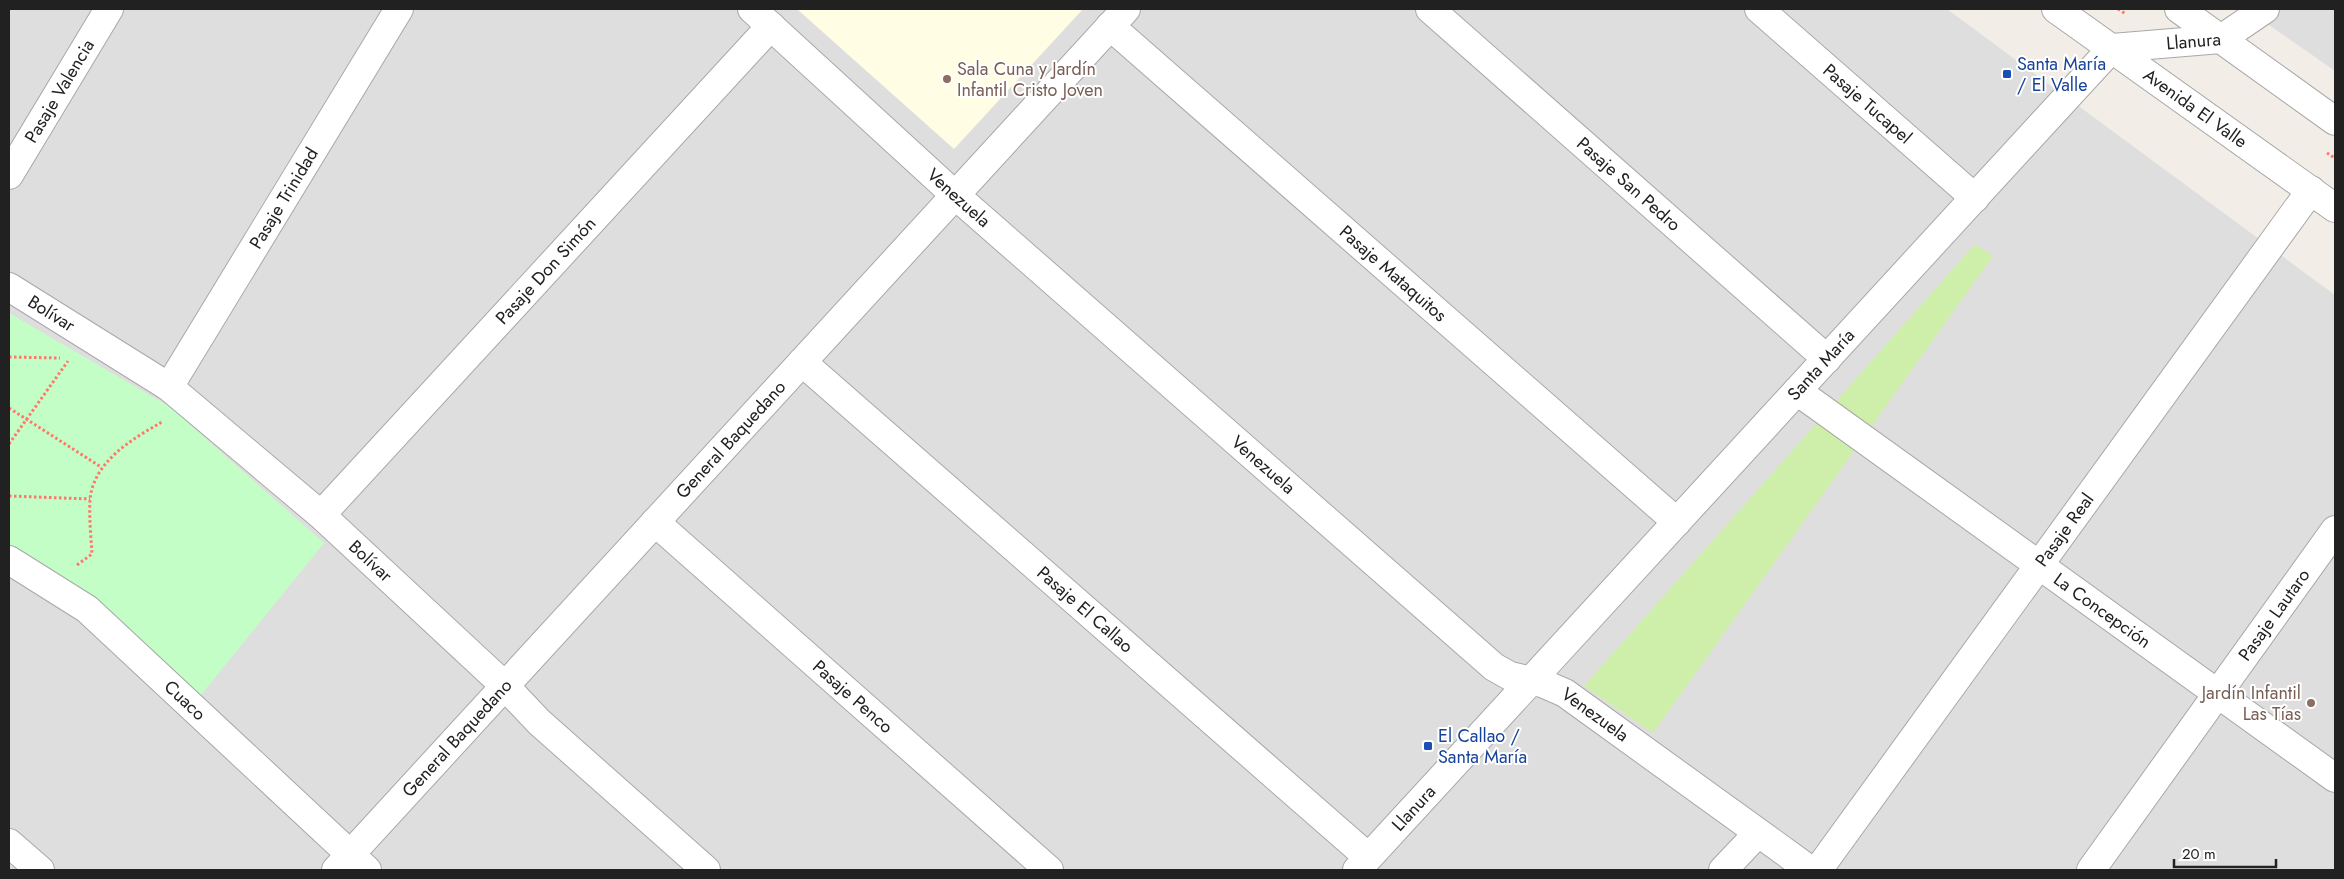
<svg xmlns="http://www.w3.org/2000/svg" width="2344" height="879" font-family="Jost,sans-serif">
<rect width="100%" height="100%" fill="#f2eee7"/>
<g fill="#dfdede">
<path d="M9 9H1947L2335 295V870H9Z"/>
<path d="M2246 9H2335V71Z"/>
</g>
<path fill="#fffee4" d="M797 9H1083L954 149Z"/>
<path fill="#ceefaa" d="M1975 244 1993 256 1653 733 1584 686Z"/>
<path fill="#c3fec6" d="M9 313 170 407 324 543 196 701 9 554Z"/>
<g fill="none" stroke-linecap="round" stroke-linejoin="round">
<defs>
<g id="minor">
<path id="s1" d="M752 9 955 195 1494 667 1510 676 1542 683 1565 693 1810 870"/>
<path id="s2" d="M1430 9 1827 359"/>
<path id="s3" d="M1759 9 1975 198"/>
<path id="s4" d="M1110 26 1677 522"/>
<path id="s5" d="M9 175 109 9"/>
<path id="s6" d="M9 287 169 387 321 515 505 686 539 722 706 870"/>
<path id="s7" d="M802 362 1368 857"/>
<path id="s8" d="M169 387 399 9"/>
<path id="s9" d="M1797 391 2335 778"/>
<path id="s10" d="M321 515 771 26"/>
<path id="s11" d="M655 522 1049 870"/>
<path id="s12" d="M9 560 87 609 367 870"/>
<path d="M9 843 40 870"/>
<path id="s13" d="M336 870 1126 9"/>
<path id="s14" d="M1357 870 2112 48 2221 39 2265 9"/>
<path d="M1723 870 1758 833"/>
<path id="s15" d="M1818 870 2311 190"/>
<path id="s16" d="M2091 870 2335 530"/>
</g>
<g id="tertiary">
<path id="s17" d="M2056 9 2335 208"/>
<path d="M2179 9 2335 121"/>
</g>
</defs>
<use href="#minor" stroke="#a8a8a8" stroke-width="30"/>
<use href="#tertiary" stroke="#a8a8a8" stroke-width="30"/>
<g stroke="#ff776c" stroke-width="3" stroke-dasharray="2.5 2.5" stroke-linecap="butt">
<path d="M2118 9 2126 14"/>
<path d="M2327 153 2335 158"/>
<path d="M9 357 60 358"/>
<path d="M9 408 101 467"/>
<path d="M9 444 68 361"/>
<path d="M9 496 90 499"/>
<path d="M77 565 92 554C91 537 89 518 90 500 93 462 132 439 162 422"/>
</g>
<use href="#minor" stroke="#fff" stroke-width="28"/>
<use href="#tertiary" stroke="#fff" stroke-width="28"/>
</g>
<g fill="#1a4fb4" stroke="#fff" stroke-width="2">
<rect x="2002" y="69" width="10" height="10" rx="2.5"/>
<rect x="1423" y="741" width="10" height="10" rx="2.5"/>
</g>
<g fill="#8d6e63" stroke="#fff" stroke-width="2">
<circle cx="947" cy="79" r="5"/>
<circle cx="2311" cy="703" r="5"/>
</g>
<g text-anchor="middle" stroke-width="4" stroke-linejoin="round" paint-order="stroke">
<g font-size="18" fill="#212121" stroke="#fff">
<text dy="6" stroke="none"><textPath href="#s14" startOffset="1198">Llanura</textPath></text>
<text dy="6" stroke="none"><textPath href="#s5" startOffset="98">Pasaje Valencia</textPath></text>
<text dy="6" stroke="none"><textPath href="#s3" startOffset="144">Pasaje Tucapel</textPath></text>
<text dy="6" stroke="none"><textPath href="#s17" startOffset="171">Avenida El Valle</textPath></text>
<text dy="6" stroke="none"><textPath href="#s2" startOffset="265">Pasaje San Pedro</textPath></text>
<text dy="6" stroke="none"><textPath href="#s8" startOffset="221">Pasaje Trinidad</textPath></text>
<text dy="6" stroke="none"><textPath href="#s1" startOffset="280">Venezuela</textPath></text>
<text dy="6" stroke="none"><textPath href="#s10" startOffset="332">Pasaje Don Simón</textPath></text>
<text dy="6" stroke="none"><textPath href="#s4" startOffset="376">Pasaje Mataquitos</textPath></text>
<text dy="6" stroke="none"><textPath href="#s6" startOffset="50">Bolívar</textPath></text>
<text dy="6" stroke="none"><textPath href="#s14" startOffset="686">Santa María</textPath></text>
<text dy="6" stroke="none"><textPath href="#s13" startOffset="584">General Baquedano</textPath></text>
<text dy="6" stroke="none"><textPath href="#s1" startOffset="685">Venezuela</textPath></text>
<text dy="6" stroke="none"><textPath href="#s15" startOffset="420">Pasaje Real</textPath></text>
<text dy="6" stroke="none"><textPath href="#s6" startOffset="455">Bolívar</textPath></text>
<text dy="6" stroke="none"><textPath href="#s7" startOffset="376">Pasaje El Callao</textPath></text>
<text dy="6" stroke="none"><textPath href="#s9" startOffset="376">La Concepción</textPath></text>
<text dy="6" stroke="none"><textPath href="#s16" startOffset="314">Pasaje Lautaro</textPath></text>
<text dy="6" stroke="none"><textPath href="#s11" startOffset="264">Pasaje Penco</textPath></text>
<text dy="6" stroke="none"><textPath href="#s12" startOffset="226">Cuaco</textPath></text>
<text dy="6" stroke="none"><textPath href="#s1" startOffset="1105">Venezuela</textPath></text>
<text dy="6" stroke="none"><textPath href="#s13" startOffset="179">General Baquedano</textPath></text>
<text dy="6" stroke="none"><textPath href="#s14" startOffset="84">Llanura</textPath></text>
</g>
<g font-size="18" fill="#164399" stroke="#fff" text-anchor="start">
<text x="2017" y="70">Santa María<tspan x="2017" dy="21">/ El Valle</tspan></text>
<text x="1438" y="742">El Callao /<tspan x="1438" dy="21">Santa María</tspan></text>
</g>
<g font-size="18" fill="#785e54" stroke="#fff" text-anchor="start">
<text x="957" y="75">Sala Cuna y Jardín<tspan x="957" dy="21">Infantil Cristo Joven</tspan></text>
<text x="2301" y="699" text-anchor="end">Jardín Infantil<tspan x="2301" dy="21">Las Tías</tspan></text>
</g>
</g>
<rect width="2344" height="879" fill="none" stroke="#212121" stroke-width="20"/>
<path d="M2174 859v8h102v-8" fill="none" stroke="#212121" stroke-width="2.5"/>
<text x="2182" y="859" font-size="15" fill="#212121" stroke="#ffffff" stroke-width="4" paint-order="stroke">20 m</text>
</svg>
